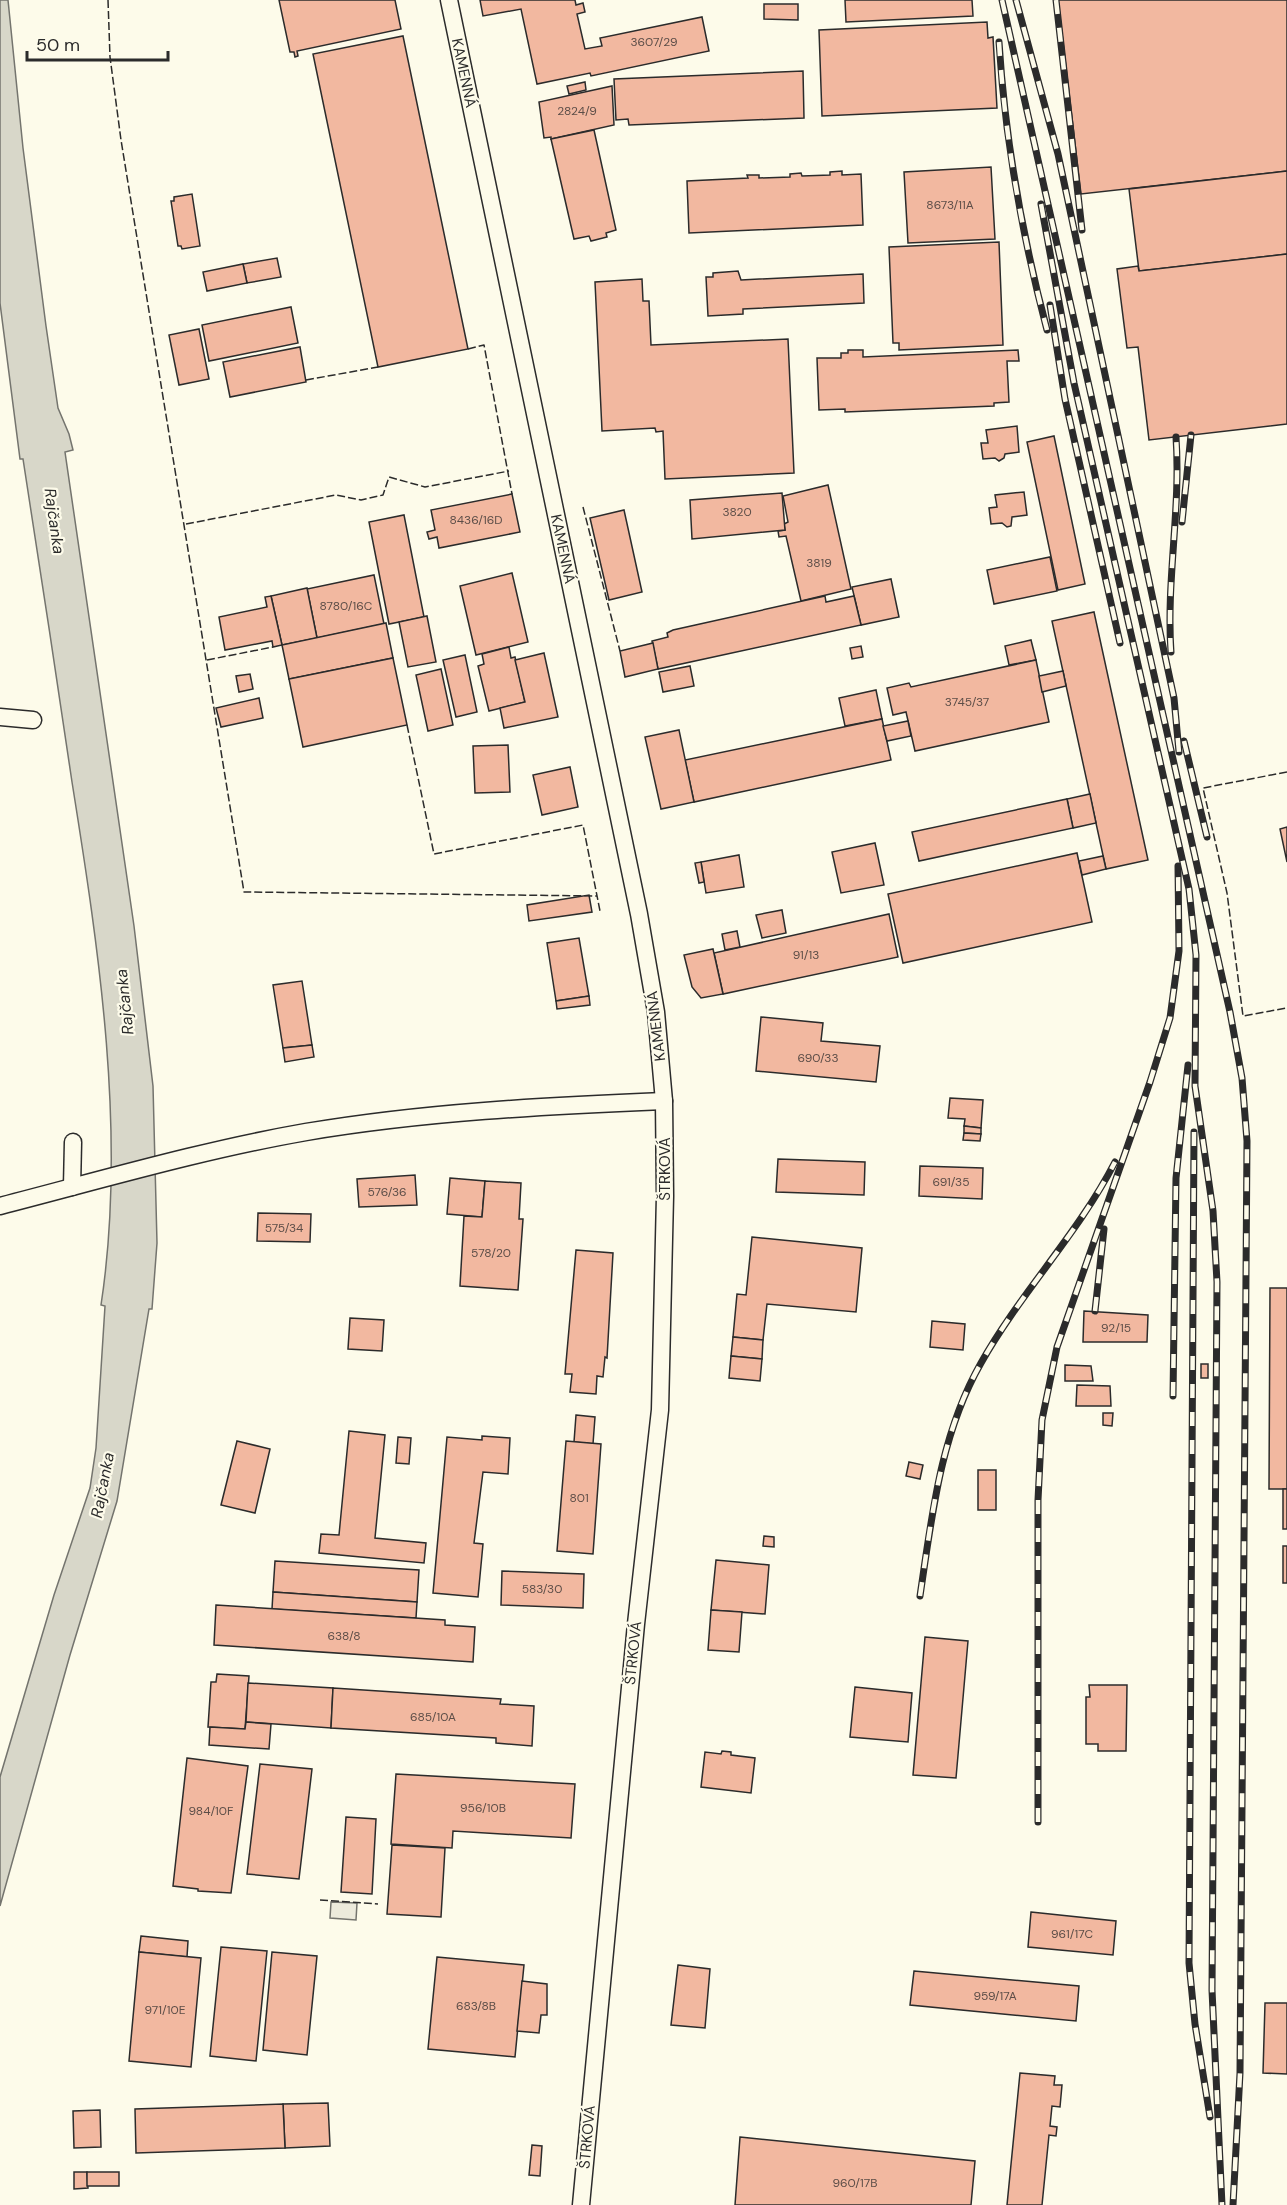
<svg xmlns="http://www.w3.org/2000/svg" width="1287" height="2205" font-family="'DM Sans',sans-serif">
<rect width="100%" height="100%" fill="#fdfbea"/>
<path fill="#eceadb" stroke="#74746e" stroke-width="1.5" d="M331 1902 357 1903 356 1920 330 1918Z"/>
<path fill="#d8d7c9" stroke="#74746e" stroke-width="1.5" d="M0 0H8L23 148 46 326 58 408 69 434 73 450 65 452 134 926 153 1086 157 1243 152 1309H149L117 1501 70 1655 0 1906V1777L54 1595 90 1488 96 1448 105 1306 101 1305C127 1135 99 951 72 782 56 674 40 567 23 459H20L0 303Z"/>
<g fill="#f2b8a0" stroke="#2b2b2b" stroke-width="1.5">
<path d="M279 0H395L401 29 297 51 298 56 295 57 294 52H290Z"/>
<path d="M480 0H575L576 5 583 3 585 12 577 14 585 49 602 46 600 38 702 17 709 51 591 76 590 73 537 84 521 9 483 16Z"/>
<path d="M845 0H972L973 16 846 22Z"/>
<path d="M1058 0H1287V171L1081 194Z"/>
<path d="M764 4H798V20L764 19Z"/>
<path d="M987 22 988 38 993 37 997 108 822 116 819 30Z"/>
<path d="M403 36 468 349 378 367 313 54Z"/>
<path d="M803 71 804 118 629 125 628 119 616 120 614 79Z"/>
<path d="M585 82 586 90 569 94 567 86Z"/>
<path d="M612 86 614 125 551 139V137L544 138 539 102Z"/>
<path d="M594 130 616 230 606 233 607 237 591 241 589 236 574 239 551 139Z"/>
<path d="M991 167 995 239 908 243 904 172Z"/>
<path d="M842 171V175L861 174 863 225 689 233 687 181 748 178 747 175H759V178L790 177V174L801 173 802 176 830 175V172Z"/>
<path d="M1287 171V254L1139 271 1129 189Z"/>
<path d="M192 194 200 246 182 249 181 246H178L171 201H174V197Z"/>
<path d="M999 242 1003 345 899 350V343H893L889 247Z"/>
<path d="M1287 254V424L1149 440 1138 347 1127 348 1117 269 1138 266 1139 271Z"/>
<path d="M277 258 281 277 247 283 243 264Z"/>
<path d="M243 264 247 283 207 291 203 272Z"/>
<path d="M738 271 741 280 863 274 864 303 743 309V314L708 316 706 277H713V273Z"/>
<path d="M642 279 643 301H649L651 345 788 339 794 473 665 479 663 431 656 432 655 428 602 431 595 282Z"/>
<path d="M291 307 298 343 209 361 202 325Z"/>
<path d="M199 329 209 379 179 385 169 335Z"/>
<path d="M300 347 306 382 230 397 223 362Z"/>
<path d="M848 350H863V357L1018 350 1019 361H1007L1009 402 994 403V406L845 412V409L819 410 817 358H841V353H848Z"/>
<path d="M1017 426 1019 452 1005 454 1004 458 999 461 995 458 983 459 981 443H988L986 430Z"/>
<path d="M1054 436 1085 584 1058 590 1027 442Z"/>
<path d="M828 485 851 589 801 601 786 536 779 537 778 531 785 530 784 524 788 522 783 496Z"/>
<path d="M1024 492 1027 515 1012 517 1011 526 1007 527 1002 523 991 524 989 508 997 507 995 495Z"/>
<path d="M782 493 785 530 692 539 690 500Z"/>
<path d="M512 494 520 532 439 548 437 537 429 539 427 532 435 530 431 510Z"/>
<path d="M624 510 642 592 609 600 590 518Z"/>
<path d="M404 515 424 617 389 624 369 522Z"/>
<path d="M1050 557 1057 591 994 604 987 570Z"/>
<path d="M512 573 528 642 476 655 460 586Z"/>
<path d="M374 575 384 624 317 638 307 589Z"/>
<path d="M891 579 899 617 861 625 852 587Z"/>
<path d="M307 588 317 638 282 645 271 596Z"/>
<path d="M271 596 282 645 273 647 272 641 225 650 219 617 267 607 265 597Z"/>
<path d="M825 596 826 602 854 596 861 625 658 669 652 641 668 637 667 633 673 630Z"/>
<path d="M1094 612 1148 860 1106 869 1052 621Z"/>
<path d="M427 616 436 662 408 667 399 622Z"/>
<path d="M386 623 393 658 289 679 282 645Z"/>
<path d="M1031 640 1036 660 1009 665 1005 646Z"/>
<path d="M653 643 658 669 625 677 620 651Z"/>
<path d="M861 646 863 657 852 659 850 648Z"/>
<path d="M509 647 511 658 515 657 525 702 489 711 478 666 484 664 482 654Z"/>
<path d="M544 653 558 717 504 728 500 708 525 702 515 660Z"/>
<path d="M465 655 477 712 456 717 443 660Z"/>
<path d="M393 658 407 725 303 747 289 679Z"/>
<path d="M1036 660 1049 722 915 751 906 712 893 715 887 688 909 683 911 687Z"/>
<path d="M690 666 694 686 663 692 659 672Z"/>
<path d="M441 669 453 725 428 731 416 675Z"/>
<path d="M1063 671 1066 686 1042 692 1039 676Z"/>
<path d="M250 674 253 689 239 692 236 676Z"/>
<path d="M876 690 882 719 845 726 839 698Z"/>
<path d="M259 698 263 718 221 727 216 708Z"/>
<path d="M882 719 891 760 694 802 685 760Z"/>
<path d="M908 721 911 736 887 741 883 726Z"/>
<path d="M679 730 694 802 661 809 645 737Z"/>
<path d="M508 745 510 792 475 793 473 746Z"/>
<path d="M570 767 578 807 542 815 533 775Z"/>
<path d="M1090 794 1096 823 1073 828 1067 799Z"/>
<path d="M1067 799 1073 828 919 861 912 832Z"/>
<path d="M1287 827V862L1280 829Z"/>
<path d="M875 843 884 885 841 893 832 852Z"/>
<path d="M1077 853 1092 922 903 963 888 894Z"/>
<path d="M739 855 744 887 706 893 701 862Z"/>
<path d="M1103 856 1106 869 1082 875 1079 861Z"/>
<path d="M701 862 704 882 699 883 695 863Z"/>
<path d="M589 895 592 912 529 921 527 905Z"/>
<path d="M782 910 786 933 762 938 756 915Z"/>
<path d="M889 914 898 957 723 994 714 953Z"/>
<path d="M737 931 740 947 725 950 722 934Z"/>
<path d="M579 938 589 996 556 1001 547 943Z"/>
<path d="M713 949 723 994 701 998 692 987 684 955Z"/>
<path d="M302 981 312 1045 283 1048 273 985Z"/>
<path d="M589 996 590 1005 557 1009 556 1001Z"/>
<path d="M761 1017 823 1023 821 1041 880 1046 876 1082 756 1071Z"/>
<path d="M312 1045 314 1057 285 1062 283 1048Z"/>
<path d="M950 1098 983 1100 981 1128 964 1126 965 1119 948 1118Z"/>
<path d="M964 1126 981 1128V1134L964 1133Z"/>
<path d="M964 1133 981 1134 980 1141 963 1140Z"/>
<path d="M778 1159 865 1162 864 1195 776 1192Z"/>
<path d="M920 1166 983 1168 982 1199 919 1196Z"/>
<path d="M415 1175 417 1205 359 1207 357 1179Z"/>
<path d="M450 1178 485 1181 482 1217 447 1214Z"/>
<path d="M485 1181 521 1183 519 1219H523L518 1290 460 1286 464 1216 482 1217Z"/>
<path d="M258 1213 311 1214 310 1242 257 1241Z"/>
<path d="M752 1237 862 1248 856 1312 767 1304 763 1340 733 1337 737 1294 746 1295Z"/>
<path d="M576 1250 613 1253 607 1358 605 1357 603 1377 597 1376 596 1394 570 1392 572 1374H565Z"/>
<path d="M1270 1288H1287V1489H1269Z"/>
<path d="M1084 1311 1148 1315 1147 1342H1083Z"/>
<path d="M350 1318 384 1320 382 1351 348 1349Z"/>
<path d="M932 1321 965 1324 963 1350 930 1347Z"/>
<path d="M733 1337 763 1340 762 1359 731 1356Z"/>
<path d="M731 1356 762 1359 760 1381 729 1378Z"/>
<rect x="1201" y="1364" width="7" height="14"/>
<path d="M1065 1365 1091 1366 1093 1381H1065Z"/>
<path d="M1077 1385 1110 1386 1111 1406H1076Z"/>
<path d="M1103 1413H1113L1112 1426 1103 1425Z"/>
<path d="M576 1415 595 1417 593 1444 574 1442Z"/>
<path d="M349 1431 385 1435 375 1538 426 1543 424 1563 319 1553 321 1534 339 1535Z"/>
<path d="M482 1436 510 1438 508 1474 483 1472 474 1543 483 1544 478 1597 433 1593 447 1437 482 1440Z"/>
<path d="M398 1437 411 1438 409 1464 396 1463Z"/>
<path d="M237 1441 270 1449 255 1513 221 1505Z"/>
<path d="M566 1441 601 1444 593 1554 557 1551Z"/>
<path d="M909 1462 923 1465 920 1479 906 1476Z"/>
<rect x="978" y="1470" width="18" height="40"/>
<rect x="1283" y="1489" width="4" height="40"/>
<path d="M764 1536 774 1537V1547L763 1546Z"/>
<rect x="1283" y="1546" width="4" height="37"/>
<path d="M716 1560 769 1565 765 1614 711 1610Z"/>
<path d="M275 1561 419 1570 417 1602 273 1592Z"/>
<path d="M502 1571 584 1574 583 1608 501 1605Z"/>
<path d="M273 1592 417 1602 416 1618 272 1609Z"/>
<path d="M216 1605 445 1620V1625L475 1627 473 1662 214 1645Z"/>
<path d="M711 1610 742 1612 739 1652 708 1650Z"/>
<path d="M925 1637 968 1641 956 1778 913 1775Z"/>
<path d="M217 1674 249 1676 245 1729 208 1727 211 1682H216Z"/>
<path d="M248 1683 333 1688 331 1728 246 1722Z"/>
<path d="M1089 1685H1127L1126 1751H1098V1744H1086V1697H1090Z"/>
<path d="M855 1687 912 1693 908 1742 850 1737Z"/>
<path d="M333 1688 501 1699 500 1704 534 1706 532 1746 496 1743V1738L331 1728Z"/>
<path d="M246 1722 271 1724 269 1749 209 1745 210 1727 245 1729Z"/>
<path d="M722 1751 731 1752V1755L755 1758 751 1793 701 1787 705 1752 721 1754Z"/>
<path d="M187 1758 248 1766 231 1893 198 1891V1889L173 1886Z"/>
<path d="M260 1764 312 1769 299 1879 247 1874Z"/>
<path d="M396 1774 575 1784 571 1838 453 1831 452 1848 391 1844Z"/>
<path d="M346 1817 376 1819 372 1894 341 1892Z"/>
<path d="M392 1845 445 1848 441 1917 387 1914Z"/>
<path d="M1031 1912 1116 1921 1113 1955 1028 1947Z"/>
<path d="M141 1936 188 1941 187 1957 139 1952Z"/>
<path d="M221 1947 267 1951 256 2061 210 2056Z"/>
<path d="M139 1952 201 1958 191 2067 129 2061Z"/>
<path d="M272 1952 317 1956 307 2055 263 2050Z"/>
<path d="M437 1957 524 1965 515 2057 428 2049Z"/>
<path d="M678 1965 710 1969 705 2028 671 2025Z"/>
<path d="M914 1971 1079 1986 1076 2021 910 2005Z"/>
<path d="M522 1981 547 1984V2015H541L539 2033 517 2031Z"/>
<path d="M1265 2003H1287V2074L1263 2073Z"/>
<path d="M1020 2073 1055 2076 1054 2085H1062L1060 2107 1052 2106 1050 2126 1057 2127 1056 2136 1049 2135 1042 2205H1007Z"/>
<path d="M328 2103 330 2146 285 2148 283 2104Z"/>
<path d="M283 2104 285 2148 136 2153 135 2109Z"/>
<path d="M100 2110 101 2147 74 2148 73 2111Z"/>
<path d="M740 2137 975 2161 971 2205H735Z"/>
<path d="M532 2145 542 2146 540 2176 529 2175Z"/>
<path d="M74 2172H87L88 2188 74 2189Z"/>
<rect x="87" y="2172" width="32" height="14"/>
</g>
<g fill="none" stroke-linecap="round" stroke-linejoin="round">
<defs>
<g id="street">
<path d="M449 0 639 914 656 1012 664 1101 665 1196 660 1410 636 1624 581 2205"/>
<path d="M0 717 33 720"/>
<path d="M72 1187 73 1142"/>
<path d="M0 1206C101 1180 203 1150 306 1132 425 1112 544 1106 664 1101"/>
</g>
</defs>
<use href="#street" stroke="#2b2b2b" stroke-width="19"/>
<use href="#street" stroke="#fdfbea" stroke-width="16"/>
<defs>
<g id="rail">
<path d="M1002 0 1230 1012 1242 1078 1247 1141 1240 2073 1233 2205"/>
<path d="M1016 0 1058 154 1174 698 1179 752"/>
<path d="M1056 0 1082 230"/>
<path d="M999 42C1005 140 1022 235 1047 330"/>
<path d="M1041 204 1074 383 1189 889 1196 955 1195 1086 1213 1211 1217 1282 1212 1990 1222 2205"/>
<path d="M1050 305 1065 399 1120 643"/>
<path d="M1182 522 1191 435"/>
<path d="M1171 652C1166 581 1181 509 1176 437"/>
<path d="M1184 741 1207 837"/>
<path d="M1194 1132 1189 1963 1195 2024 1210 2117"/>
<path d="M1095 1311 1104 1229"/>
<path d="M1173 1396 1176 1178 1188 1065"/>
<path d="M920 1596C932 1516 940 1435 981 1363 1021 1292 1078 1234 1115 1162"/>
<path d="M1038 1822V1500L1042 1420 1057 1347 1150 1082 1170 1018 1179 951 1178 866"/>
</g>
</defs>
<use href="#rail" stroke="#2b2b2b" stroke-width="7"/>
<use href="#rail" stroke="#fdfbea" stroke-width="4.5" stroke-dasharray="14" stroke-linecap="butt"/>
<g stroke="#2b2b2b" stroke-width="1.5" stroke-dasharray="8 3" stroke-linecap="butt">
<path d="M108 0 110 57 121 140 244 892 597 896"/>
<path d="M468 349 484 345 512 494"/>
<path d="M306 380 378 367"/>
<path d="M583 507 620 651"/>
<path d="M186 524 336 495 361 500 383 495 389 477 425 487 509 471"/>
<path d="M207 660 273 647"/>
<path d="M407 725 434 854 583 825 600 911"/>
<path d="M1287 772 1203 788 1227 893 1243 1016 1287 1008"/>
<path d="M320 1900 378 1904"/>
</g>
</g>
<g text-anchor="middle" stroke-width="4.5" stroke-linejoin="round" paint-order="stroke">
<g font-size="12" fill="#5d4e48">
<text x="654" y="46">3607/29</text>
<text x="577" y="115">2824/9</text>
<text x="950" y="209">8673/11A</text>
<text x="737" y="516">3820</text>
<text x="476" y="524">8436/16D</text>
<text x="819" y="567">3819</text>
<text x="346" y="610">8780/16C</text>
<text x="967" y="706">3745/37</text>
<text x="806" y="959">91/13</text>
<text x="818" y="1062">690/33</text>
<text x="951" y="1186">691/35</text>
<text x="387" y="1196">576/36</text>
<text x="284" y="1232">575/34</text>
<text x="491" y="1257">578/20</text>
<text x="1116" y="1332">92/15</text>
<text x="579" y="1502">801</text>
<text x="542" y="1593">583/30</text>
<text x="344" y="1640">638/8</text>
<text x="433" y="1721">685/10A</text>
<text x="483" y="1812">956/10B</text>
<text x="211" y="1815">984/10F</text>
<text x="1072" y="1938">961/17C</text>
<text x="995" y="2000">959/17A</text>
<text x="476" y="2010">683/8B</text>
<text x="165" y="2014">971/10E</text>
<text x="855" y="2187">960/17B</text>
</g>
<g font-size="15" fill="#2b2b2b" stroke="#fdfbea">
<text transform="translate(464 73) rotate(78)" y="5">KAMENNÁ</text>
<text transform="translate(563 549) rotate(78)" y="5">KAMENNÁ</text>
<text transform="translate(656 1026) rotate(-97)" y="5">KAMENNÁ</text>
<text transform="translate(665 1169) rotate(-90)" y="5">ŠTRKOVÁ</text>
<text transform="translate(633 1653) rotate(-84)" y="5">ŠTRKOVÁ</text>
<text transform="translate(587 2137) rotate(-85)" y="5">ŠTRKOVÁ</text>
</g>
<g font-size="16" font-style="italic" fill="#2b2b2b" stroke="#fdfbea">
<text transform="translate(55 521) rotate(82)" y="6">Rajčanka</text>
<text transform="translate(124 1002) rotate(-96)" y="6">Rajčanka</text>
<text transform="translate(102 1485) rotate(-79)" y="6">Rajčanka</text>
</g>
</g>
<path d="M27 51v9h141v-9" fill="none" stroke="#2b2b2b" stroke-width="3"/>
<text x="36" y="51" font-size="18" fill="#2b2b2b" stroke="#fdfbea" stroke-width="4.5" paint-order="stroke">50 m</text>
</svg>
